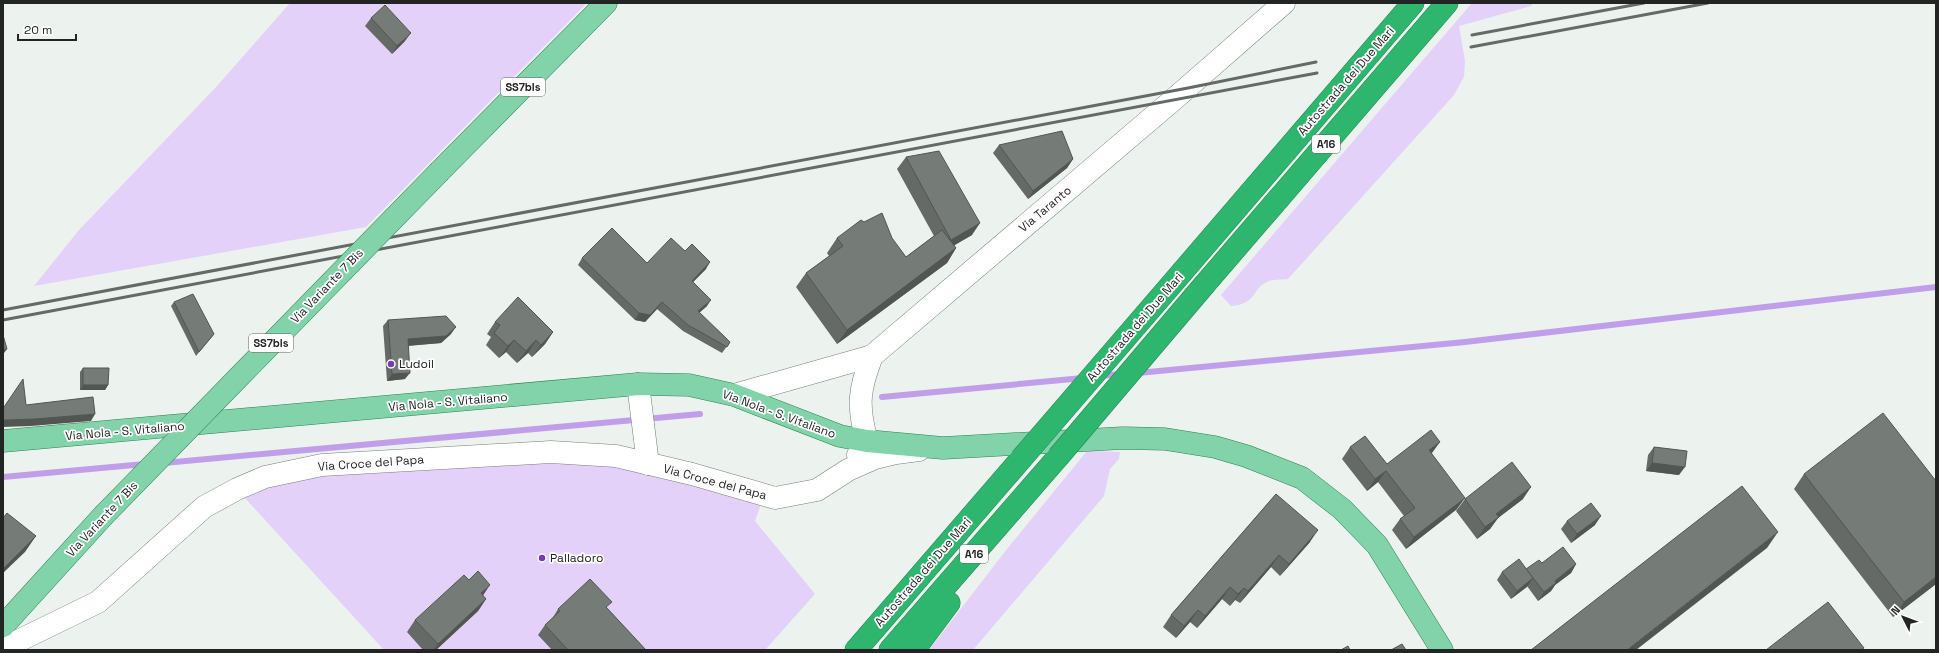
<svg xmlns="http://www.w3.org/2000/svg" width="1939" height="653" font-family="'Space Grotesk',sans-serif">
<rect width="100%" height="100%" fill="#ecf2ee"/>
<g fill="#e3d1fa">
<path d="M290 3H587L366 227 34 286 79 230 217 86Z"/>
<path d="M1472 3H1533L1531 6 1459 26 1465 61 1464 77 1454 95 1288 279C1283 280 1275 279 1269 281 1251 288 1258 304 1231 306L1221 295Z"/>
<path d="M1087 451 1120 452 1119 459 1110 469 1104 496 973 650H929L1007 549Z"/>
<path d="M575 459 632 469 761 504 755 521 815 594 765 650H384L244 497 264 487 318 476Z"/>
</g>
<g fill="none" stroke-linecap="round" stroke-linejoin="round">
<g stroke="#c19eea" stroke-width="6">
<path d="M1138 373 1465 342 1936 287"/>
<path d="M1100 376 1121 374"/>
<path d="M882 397 1083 378"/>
<path d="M164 463 700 414"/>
<path d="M3 477 145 464"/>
</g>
<defs>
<g id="minor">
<path d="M638 384 648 464"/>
<path d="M734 395 872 356"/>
<path d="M858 455 867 441C857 406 859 389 872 356L1173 100 1284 3"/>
<path d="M5 650 18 641 98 602 204 507 237 489 265 477 322 465 551 452 616 456 692 474 775 498 817 490 848 470 875 458 896 453 919 450"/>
</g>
<g id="major">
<path d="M440 171 606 3"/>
<path d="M3 441 638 384 689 385 734 395 840 436 867 441 943 448 1123 438 1165 439 1215 447 1246 456 1302 478 1342 509 1377 545 1442 650"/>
<path d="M3 626 103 516"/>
</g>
<g id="highway">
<path d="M1183 271 1413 3"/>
<path d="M1205 284 1447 3"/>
<path d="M856 650 1021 459"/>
<path d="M890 650 1058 457"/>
<path d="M914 650 949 603"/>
</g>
</defs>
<use href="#minor" stroke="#787e7a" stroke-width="23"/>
<use href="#major" stroke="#2a8354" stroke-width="23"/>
<use href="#highway" stroke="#2a8354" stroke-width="23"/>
<use href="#minor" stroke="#fff" stroke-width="22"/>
<use href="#major" stroke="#82d3a9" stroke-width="22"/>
<use href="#highway" stroke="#2eb66f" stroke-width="22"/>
<g stroke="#666a67" stroke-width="3">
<path d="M1472 35 1644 3"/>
<path d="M1471 47 1708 3"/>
<path d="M3 310 1188 88 1316 62"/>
<path d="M3 320 1317 73"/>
</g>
<defs>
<path id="major-bridge" d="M103 516 440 171"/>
<g id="highway-bridge">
<path d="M1058 457 1205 284"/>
<path d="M1021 459 1183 271"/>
</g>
</defs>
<use href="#major-bridge" stroke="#2a8354" stroke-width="23" stroke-linecap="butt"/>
<use href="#highway-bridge" stroke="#2a8354" stroke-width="23" stroke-linecap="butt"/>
<use href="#major-bridge" stroke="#82d3a9" stroke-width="22"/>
<use href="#highway-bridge" stroke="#2eb66f" stroke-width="22"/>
</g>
<g fill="#656a66">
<path d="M371 18 405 41 392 54 365 26Z"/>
<path d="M999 145 1073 159 1067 168 1028 199 993 153Z"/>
<path d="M906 157 972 235 954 245 956 248 947 263 837 344 796 287 806 273 829 256 827 253 837 238 864 222 906 257 934 236 897 169Z"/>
<path d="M685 251 706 269 693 282 707 306 699 313 730 342 722 353 683 331 657 309 645 322 635 320 578 265 582 258 647 263Z"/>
<path d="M174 302 214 334 196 356 171 306Z"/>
<path d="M388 320 451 334 441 343 408 346 405 379 387 381 383 326Z"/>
<path d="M495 322 553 332 545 344 532 357 528 353 517 363 506 352 499 358 486 345 491 337 487 334Z"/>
<path d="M83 368 108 385 105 390H80V372Z"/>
<path d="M1350 447 1387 464 1431 454 1457 509 1406 549 1392 530 1400 519 1404 516 1378 482 1367 491 1342 459Z"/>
<path d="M1654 447 1679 475 1646 471 1648 455Z"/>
<path d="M1804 474 1936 481V584L1893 617 1794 489Z"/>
<path d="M1276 494 1310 542 1280 576 1271 567 1240 603 1235 600 1230 606 1222 599 1197 628 1190 622 1176 638 1163 627 1171 615Z"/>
<path d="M1465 499H1523L1498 518 1490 529 1477 539 1456 511Z"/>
<path d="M1567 521 1595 525 1571 543 1561 529Z"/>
<path d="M1576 564 1571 573 1555 585 1551 591 1538 601 1527 586 1511 599 1497 580 1502 572Z"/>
<path d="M483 596 486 599 478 611 436 650H423L407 632 415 620Z"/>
<path d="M607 608 646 650H552L538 635 545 625 552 619 558 609Z"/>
</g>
<g fill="#525653">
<path d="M411 33 405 41 392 54 397 46Z"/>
<path d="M1073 159 1067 168 1028 199 1033 191Z"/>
<path d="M980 223 972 235 943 252 951 240Z"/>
<path d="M956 248 947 263 837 344 847 330Z"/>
<path d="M710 262 706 269 687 288 692 281Z"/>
<path d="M711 300 707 306 693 318 698 311Z"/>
<path d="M662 302 657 309 645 322 635 320 639 313Z"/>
<path d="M456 327 451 334 441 343 403 346 408 339Z"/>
<path d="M553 332 545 344 532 357 541 345Z"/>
<path d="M514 340 506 352 499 358 508 346Z"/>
<path d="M536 340 528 353 517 363 526 351Z"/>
<path d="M7 349 4 353H3V350Z"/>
<path d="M410 373 405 379 387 381 392 374Z"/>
<path d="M83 385H108L105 390H80Z"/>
<path d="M95 414 91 421 31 426 3 427V420Z"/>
<path d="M1440 442 1432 453 1421 462 1429 450Z"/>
<path d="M1652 463 1685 467 1679 475 1646 471Z"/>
<path d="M1386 471 1378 482 1367 491 1375 479Z"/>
<path d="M1531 487 1523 499 1498 518 1490 529 1477 539 1485 527 1496 514Z"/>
<path d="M1465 498 1457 509 1406 549 1414 537Z"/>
<path d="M1601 516 1595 525 1571 543 1577 534Z"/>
<path d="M1318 530 1310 542 1280 576 1289 564Z"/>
<path d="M1778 532 1767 548 1636 650H1627Z"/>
<path d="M36 536 25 552 3 573V569Z"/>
<path d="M1279 555 1271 567 1240 603 1248 591Z"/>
<path d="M1576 564 1571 573 1555 585 1551 591 1538 601 1544 592 1555 581Z"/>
<path d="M1936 577V584L1893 617 1904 602Z"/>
<path d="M1533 578 1527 587 1511 599 1517 591Z"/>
<path d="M490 585 482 597 481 593Z"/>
<path d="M1230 587 1222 599 1197 628 1205 616Z"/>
<path d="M1244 588 1235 600 1230 606 1238 594Z"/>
<path d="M486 599 478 611 436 650H434L438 644Z"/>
<path d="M1198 610 1190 622 1176 638 1184 626Z"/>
</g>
<g fill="#757b77" stroke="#525653">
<path d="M385 5 411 33 397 46 371 18Z"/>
<path d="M1062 131 1073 159 1033 191 999 145Z"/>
<path d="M939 151 980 223 951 240 906 157Z"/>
<path d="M882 213 892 238 906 257 942 230 956 248 847 330 806 273 843 246 837 238 861 220 864 222Z"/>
<path d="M612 228 647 263 671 238 685 251 692 244 710 262 692 281 711 300 698 311 730 342 727 347 688 325 662 302 650 315 639 313 582 258Z"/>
<path d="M193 294 214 334 199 352 174 302Z"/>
<path d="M518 297 553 332 541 345 536 340 526 351 514 340 508 346 494 333 500 325 495 322Z"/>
<path d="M446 316 456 327 446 336 408 339 410 373 392 374 388 320Z"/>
<path d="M3 335 7 349 3 350Z"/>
<path d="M83 368H109L108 385H83Z"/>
<path d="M23 379 26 405 93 397 95 414 35 419 3 420V407H4Z"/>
<path d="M1883 413 1936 481V577L1904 602 1804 474Z"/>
<path d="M1431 430 1440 442 1429 450 1465 498 1414 537 1400 519 1415 508 1386 471 1375 479 1350 447 1365 436 1387 464Z"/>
<path d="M1654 447 1687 451 1685 467 1652 463Z"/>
<path d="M1512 462 1531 487 1496 514 1499 517 1485 527 1465 499Z"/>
<path d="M1742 486 1778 532 1627 650H1531Z"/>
<path d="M1276 494 1318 530 1289 564 1279 555 1248 591 1244 588 1238 594 1230 587 1205 616 1198 610 1184 626 1171 615Z"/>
<path d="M1591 503 1601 516 1577 534 1567 521Z"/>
<path d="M7 513 36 536 3 569V518Z"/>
<path d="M1563 547 1576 564 1555 581 1556 583 1544 592 1526 569 1539 560 1542 563Z"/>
<path d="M1519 559 1533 578 1517 591 1502 572Z"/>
<path d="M478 571 490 585 481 593 486 599 438 644 415 620 464 575 469 580Z"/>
<path d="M590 579 612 602 606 607 646 650H568L545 625 560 611 558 609Z"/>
<path d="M1828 602 1864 648 1861 650H1766Z"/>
<path d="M1402 644 1406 650H1391Z"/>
<path d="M1348 646 1350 650H1341Z"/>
</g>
<g fill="#793bb0" stroke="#fff" stroke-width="1.5">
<circle cx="391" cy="364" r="4"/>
<circle cx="542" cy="558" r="4"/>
</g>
<g text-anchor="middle" stroke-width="3.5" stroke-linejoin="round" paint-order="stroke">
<g fill="#fff" stroke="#646665" stroke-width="1">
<rect x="501" y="78" width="44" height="18" rx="3"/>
<rect x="1312" y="135" width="28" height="18" rx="3"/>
<rect x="249" y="334" width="44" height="18" rx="3"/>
<rect x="960" y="545" width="28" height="18" rx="3"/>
</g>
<g font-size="11" font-weight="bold" fill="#222523">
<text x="523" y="91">SS7bis</text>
<text x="1326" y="148">A16</text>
<text x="271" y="347">SS7bis</text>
<text x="974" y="558">A16</text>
</g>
<g font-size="12" fill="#222523" stroke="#fff">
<text transform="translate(1346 81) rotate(-49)" y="4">Autostrada dei Due Mari</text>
<text transform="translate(1045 209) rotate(-40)" y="4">Via Taranto</text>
<text transform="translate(327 286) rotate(-46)" y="4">Via Variante 7 Bis</text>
<text transform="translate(1135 327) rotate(-49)" y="4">Autostrada dei Due Mari</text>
<text transform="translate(448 402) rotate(-5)" y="4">Via Nola - S. Vitaliano</text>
<text transform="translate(779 414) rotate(20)" y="4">Via Nola - S. Vitaliano</text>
<text transform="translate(125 431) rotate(-5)" y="4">Via Nola - S. Vitaliano</text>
<text transform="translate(371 463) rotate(-4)" y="4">Via Croce del Papa</text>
<text transform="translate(715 482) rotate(15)" y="4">Via Croce del Papa</text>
<text transform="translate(102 519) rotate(-47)" y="4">Via Variante 7 Bis</text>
<text transform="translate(923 572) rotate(-49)" y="4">Autostrada dei Due Mari</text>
</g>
<g font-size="12" fill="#222523" stroke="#fff" text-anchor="start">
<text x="399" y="368">Ludoil</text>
<text x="550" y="562">Palladoro</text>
</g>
</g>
<rect width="1939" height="653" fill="none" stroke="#222523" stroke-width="8"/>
<g transform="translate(1903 617) rotate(312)" stroke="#ffffff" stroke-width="3" paint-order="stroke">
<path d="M0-3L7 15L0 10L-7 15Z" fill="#222523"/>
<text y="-6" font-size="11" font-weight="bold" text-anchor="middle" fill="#222523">N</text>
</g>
<path d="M18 34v6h58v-6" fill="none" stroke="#222523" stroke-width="2"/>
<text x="24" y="34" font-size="12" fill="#222523" stroke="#ffffff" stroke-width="3" paint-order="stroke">20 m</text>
</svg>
